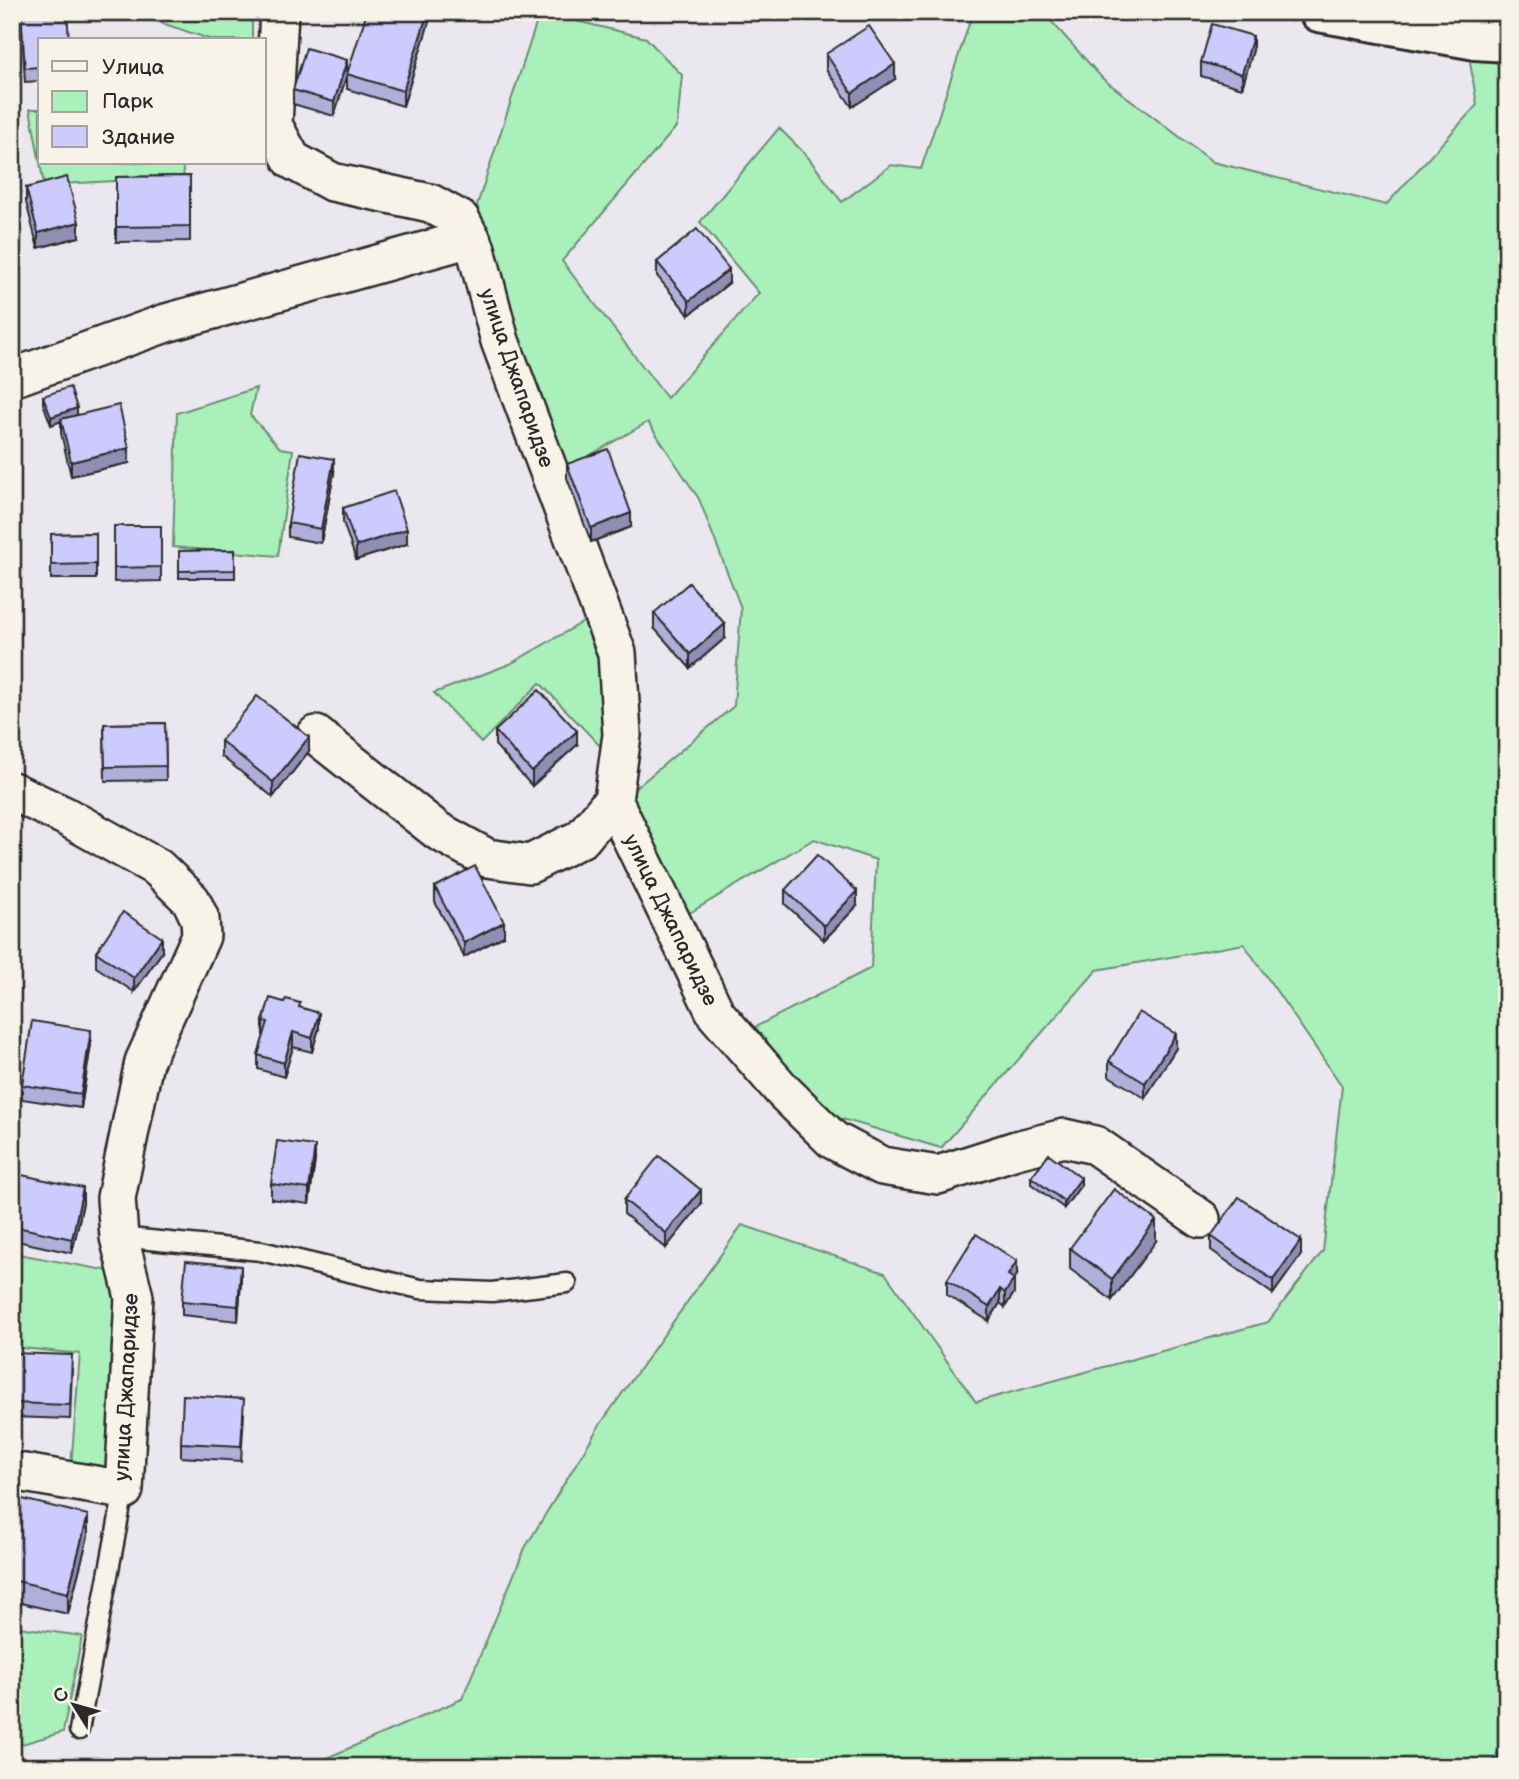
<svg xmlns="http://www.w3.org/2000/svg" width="1519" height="1779" font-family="'Balsamiq Sans',sans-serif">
<rect width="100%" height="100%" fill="#eae7ef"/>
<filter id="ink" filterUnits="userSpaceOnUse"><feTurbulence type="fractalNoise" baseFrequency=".0143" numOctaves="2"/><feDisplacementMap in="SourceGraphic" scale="14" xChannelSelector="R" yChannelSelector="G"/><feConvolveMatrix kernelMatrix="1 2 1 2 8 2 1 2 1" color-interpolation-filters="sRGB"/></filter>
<g filter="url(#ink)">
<g fill="#aaf0bb" stroke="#6a8e73" stroke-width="2">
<path d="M129 12H252V40H212Z"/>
<path d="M540 12 646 38 682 75 677 126 562 261 667 398 759 293 700 222 779 128 807 156 842 202 891 165 921 169 973 12H1043L1103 79 1213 162 1386 205 1477 105 1462 12H1507V1767H306L462 1699 525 1548 599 1426 742 1225 885 1273 976 1402 1268 1322 1323 1251 1342 1086 1244 944 1097 970 941 1148 825 1114 755 1027 871 968 876 860 814 839 688 914 619 802 734 706 741 608 699 499 648 422 564 470 499 297 477 205Z"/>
<path d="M30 109H40V163H182L184 177 44 185Z"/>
<path d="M256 388 250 415 280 448 293 450 278 556 173 547 177 413Z"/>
<path d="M585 621 613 698 602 748 540 683 481 743 434 693 510 664Z"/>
<path d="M13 1253 115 1272 121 1302 111 1474 71 1467 80 1354 12 1347Z"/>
<path d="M12 1626 82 1636 63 1732 12 1747Z"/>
</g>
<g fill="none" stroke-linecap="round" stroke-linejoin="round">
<path stroke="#6b91a6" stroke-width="10" d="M1495 1767 1507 1741"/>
<defs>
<g id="lane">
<path d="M119 1237 261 1251 420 1289 492 1292 567 1283"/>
<path d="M79 1730 124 1490"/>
</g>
<g id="street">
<path d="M279 12 273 125 292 160 332 182 430 203 461 220 476 249 500 341 617 653 622 735 613 800 582 838 530 864 487 858 438 831 316 735"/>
<path d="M12 378 166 323 471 238"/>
<path d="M12 791 65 816 158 868 191 900 200 919 201 936 144 1062 116 1198 119 1237 134 1297 124 1490 12 1471"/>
<path d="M613 800 716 1014 783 1091 833 1140 882 1166 938 1175 1016 1150 1064 1138 1095 1145 1201 1219"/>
</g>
<path id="secondary" d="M1319 12 1476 40 1507 42"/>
</defs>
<use href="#lane" stroke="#2b2b2b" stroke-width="23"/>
<use href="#street" stroke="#2b2b2b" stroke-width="42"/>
<use href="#secondary" stroke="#2b2b2b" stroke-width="44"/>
<use href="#lane" stroke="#f7f3e8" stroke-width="18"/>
<use href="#street" stroke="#f7f3e8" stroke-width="37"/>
<use href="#secondary" stroke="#f7f3e8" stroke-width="38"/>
</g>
<g fill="#b0afda" stroke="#2b2b2b" stroke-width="2">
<path d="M21 12H67L40 40V81L25 82Z"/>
<path d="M429 12V22L403 106 347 89V74Z"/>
<path d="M1253 50 1242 88 1201 76V62Z"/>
<path d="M826 54 895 79 852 107 826 69Z"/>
<path d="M347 74 334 116 293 104V90Z"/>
<path d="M190 176V241L116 242V177Z"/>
<path d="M26 188 79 237 38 248 26 202Z"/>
<path d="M657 262 729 283 689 315 657 276Z"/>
<path d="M43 396 77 415 129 463 71 476 61 433V421L51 425 43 403Z"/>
<path d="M567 464 631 527 591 542 567 478Z"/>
<path d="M334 473 321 543 288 537V523Z"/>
<path d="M343 508 407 544 356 560 343 522Z"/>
<path d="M114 526H161V581L114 582Z"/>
<path d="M96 533V579H51V534Z"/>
<path d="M235 550V578H179V551Z"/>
<path d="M654 613 725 638 690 668 654 628Z"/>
<path d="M165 723 166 780 105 781 104 724Z"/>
<path d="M495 731 577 745 532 786 495 745Z"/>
<path d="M221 741 309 751 273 797 221 756Z"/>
<path d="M435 887 504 936 464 957 435 902Z"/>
<path d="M785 890 857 906 824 940 785 904Z"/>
<path d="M96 952H162L134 992 96 967Z"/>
<path d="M300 1007 319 1028 312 1052 293 1047 284 1077 258 1069V1055L264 1035H263V1021Z"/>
<path d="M91 1044 81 1108 22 1099V1085Z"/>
<path d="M1176 1048 1145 1098 1109 1076V1061Z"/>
<path d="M315 1160 309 1204 271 1199V1184Z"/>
<path d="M1031 1177 1081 1185 1064 1208 1031 1184Z"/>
<path d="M12 1197 83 1203 72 1253 12 1240Z"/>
<path d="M624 1200 701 1204 666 1248 624 1214Z"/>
<path d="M1211 1236 1301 1255 1273 1294 1211 1250Z"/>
<path d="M1156 1241 1112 1300 1070 1269V1248Z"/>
<path d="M1017 1275 1014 1279V1293L1005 1307 1000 1303 989 1321 947 1295V1280Z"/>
<path d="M241 1281 238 1321 182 1315V1301Z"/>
<path d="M12 1353 72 1369 70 1419 12 1417Z"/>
<path d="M244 1414 241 1461 181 1457V1443Z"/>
<path d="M12 1503 88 1536 68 1614 12 1601Z"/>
</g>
<g fill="#908eb2" stroke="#2b2b2b" stroke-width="2">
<path d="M428 12H429V22L403 106V91Z"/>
<path d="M1253 36V50L1242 88V74Z"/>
<path d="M347 60V74L334 116V102Z"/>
<path d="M895 64V79L852 107V93Z"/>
<path d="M79 222V237L38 248V233Z"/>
<path d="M729 269V283L689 315V301Z"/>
<path d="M77 408V415L51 425V417Z"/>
<path d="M129 448V463L71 476V462Z"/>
<path d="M334 459V473L321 543V529Z"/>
<path d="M631 513V527L591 542V528Z"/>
<path d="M407 529V544L356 560V546Z"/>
<path d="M725 624V638L690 668V654Z"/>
<path d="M577 731V745L532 786V772Z"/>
<path d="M309 737V751L273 797V782Z"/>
<path d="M857 891V906L824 940V926Z"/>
<path d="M504 922V936L464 957V943Z"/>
<path d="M162 938V952L134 992V978Z"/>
<path d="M319 1013V1028L312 1052V1038Z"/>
<path d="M91 1030V1044L81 1108V1094Z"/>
<path d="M293 1032V1047L284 1077V1063Z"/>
<path d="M1176 1034V1048L1145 1098V1083Z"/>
<path d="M315 1146V1160L309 1204V1189Z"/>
<path d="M1081 1178V1185L1064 1208V1201Z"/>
<path d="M83 1188V1203L72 1253V1239Z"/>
<path d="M701 1190V1204L666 1248V1233Z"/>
<path d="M1156 1220V1241L1112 1300V1279Z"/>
<path d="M1301 1240V1255L1273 1294V1280Z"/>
<path d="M1017 1261V1275L1014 1279V1293L1005 1307V1293L1008 1275Z"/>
<path d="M241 1266V1281L238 1321V1306Z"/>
<path d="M1000 1289V1303L989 1321V1307Z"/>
<path d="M88 1515V1536L68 1614V1593Z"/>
</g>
<g fill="#cdcbfe" stroke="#2b2b2b" stroke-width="2">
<path d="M21 12H67L69 40H40V67L25 68Z"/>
<path d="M367 12H428L403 91 347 74Z"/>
<path d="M1212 24 1253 36 1242 74 1201 62Z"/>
<path d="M869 26 895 64 852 93 826 54Z"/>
<path d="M306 48 347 60 334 102 293 90Z"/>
<path d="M190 176V226L116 227V177Z"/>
<path d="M67 177 79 222 38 233 26 188Z"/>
<path d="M697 229 729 269 689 301 657 262Z"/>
<path d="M70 387 77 408 51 417 43 396Z"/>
<path d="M119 405 129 448 71 462 61 419Z"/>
<path d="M608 449 631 513 591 528 567 464Z"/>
<path d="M300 453 334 459 321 529 288 523Z"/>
<path d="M394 491 407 529 356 546 343 508Z"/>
<path d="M114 526H161V567L114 568Z"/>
<path d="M96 533V564L51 565V534Z"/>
<path d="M235 550V570L179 571V551Z"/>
<path d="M689 583 725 624 690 654 654 613Z"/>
<path d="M539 690 577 731 532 772 495 731Z"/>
<path d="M257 696 309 737 273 782 221 741Z"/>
<path d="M165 723 166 766 105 767 104 724Z"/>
<path d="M817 855 857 891 824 926 785 890Z"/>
<path d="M475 866 504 922 464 943 435 887Z"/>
<path d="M123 912 162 938 134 978 96 952Z"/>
<path d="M270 998 284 1002 286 999 300 1003 299 1007 319 1013 312 1038 293 1032 284 1063 258 1055 268 1022 263 1021Z"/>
<path d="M1139 1012 1176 1034 1145 1083 1109 1061Z"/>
<path d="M32 1021 91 1030 81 1094 22 1085Z"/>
<path d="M277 1141 315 1146 309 1189 271 1184Z"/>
<path d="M1049 1154 1081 1178 1064 1201 1031 1177Z"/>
<path d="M659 1156 701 1190 666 1233 624 1200Z"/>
<path d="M17 1174 83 1188 72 1239 12 1226V1197Z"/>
<path d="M1114 1189 1156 1220 1112 1279 1070 1248Z"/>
<path d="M1239 1197 1301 1240 1273 1280 1211 1236Z"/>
<path d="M976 1234 1017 1261 1008 1275 1014 1279 1005 1293 1000 1289 989 1307 947 1280Z"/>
<path d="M186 1261 241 1266 238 1306 182 1301Z"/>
<path d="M12 1353 72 1355 70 1405 12 1403Z"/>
<path d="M183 1395 244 1399 241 1446 181 1443Z"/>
<path d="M14 1497 88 1515 68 1593 12 1580V1503Z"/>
<path d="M74 1761 100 1767H73Z"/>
</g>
</g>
<g text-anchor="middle" stroke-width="6" stroke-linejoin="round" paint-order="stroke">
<g font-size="21" fill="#2b2b2b" stroke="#f7f3e8">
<text transform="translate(517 378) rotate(71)" y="7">улица Джапаридзе</text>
<text transform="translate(671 920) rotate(64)" y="7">улица Джапаридзе</text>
<text transform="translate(126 1387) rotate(-87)" y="7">улица Джапаридзе</text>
</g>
</g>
<rect width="1519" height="1779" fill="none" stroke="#f7f3e8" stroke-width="42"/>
<rect x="21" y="21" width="1477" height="1737" fill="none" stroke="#2b2b2b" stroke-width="2.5" filter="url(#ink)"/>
<rect x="38" y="38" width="228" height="126" fill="#f7f3e8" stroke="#a5a39c" stroke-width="2"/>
<rect x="52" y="61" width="35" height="10" fill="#f7f3e8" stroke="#a5a39c" stroke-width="2"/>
<text x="102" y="74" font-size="21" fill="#2b2b2b">Улица</text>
<rect x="52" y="91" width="35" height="21" fill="#aaf0bb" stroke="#a5a39c" stroke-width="2"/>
<text x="102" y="108" font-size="21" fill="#2b2b2b">Парк</text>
<rect x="52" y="126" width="35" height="21" fill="#cdcbfe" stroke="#a5a39c" stroke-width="2"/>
<text x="102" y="144" font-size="21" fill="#2b2b2b">Здание</text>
<g transform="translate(74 1705) rotate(307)" stroke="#f7f3e8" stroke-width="5" paint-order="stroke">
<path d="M0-5L12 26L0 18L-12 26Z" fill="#2b2b2b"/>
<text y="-10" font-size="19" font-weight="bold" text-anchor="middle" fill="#2b2b2b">С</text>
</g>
</svg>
